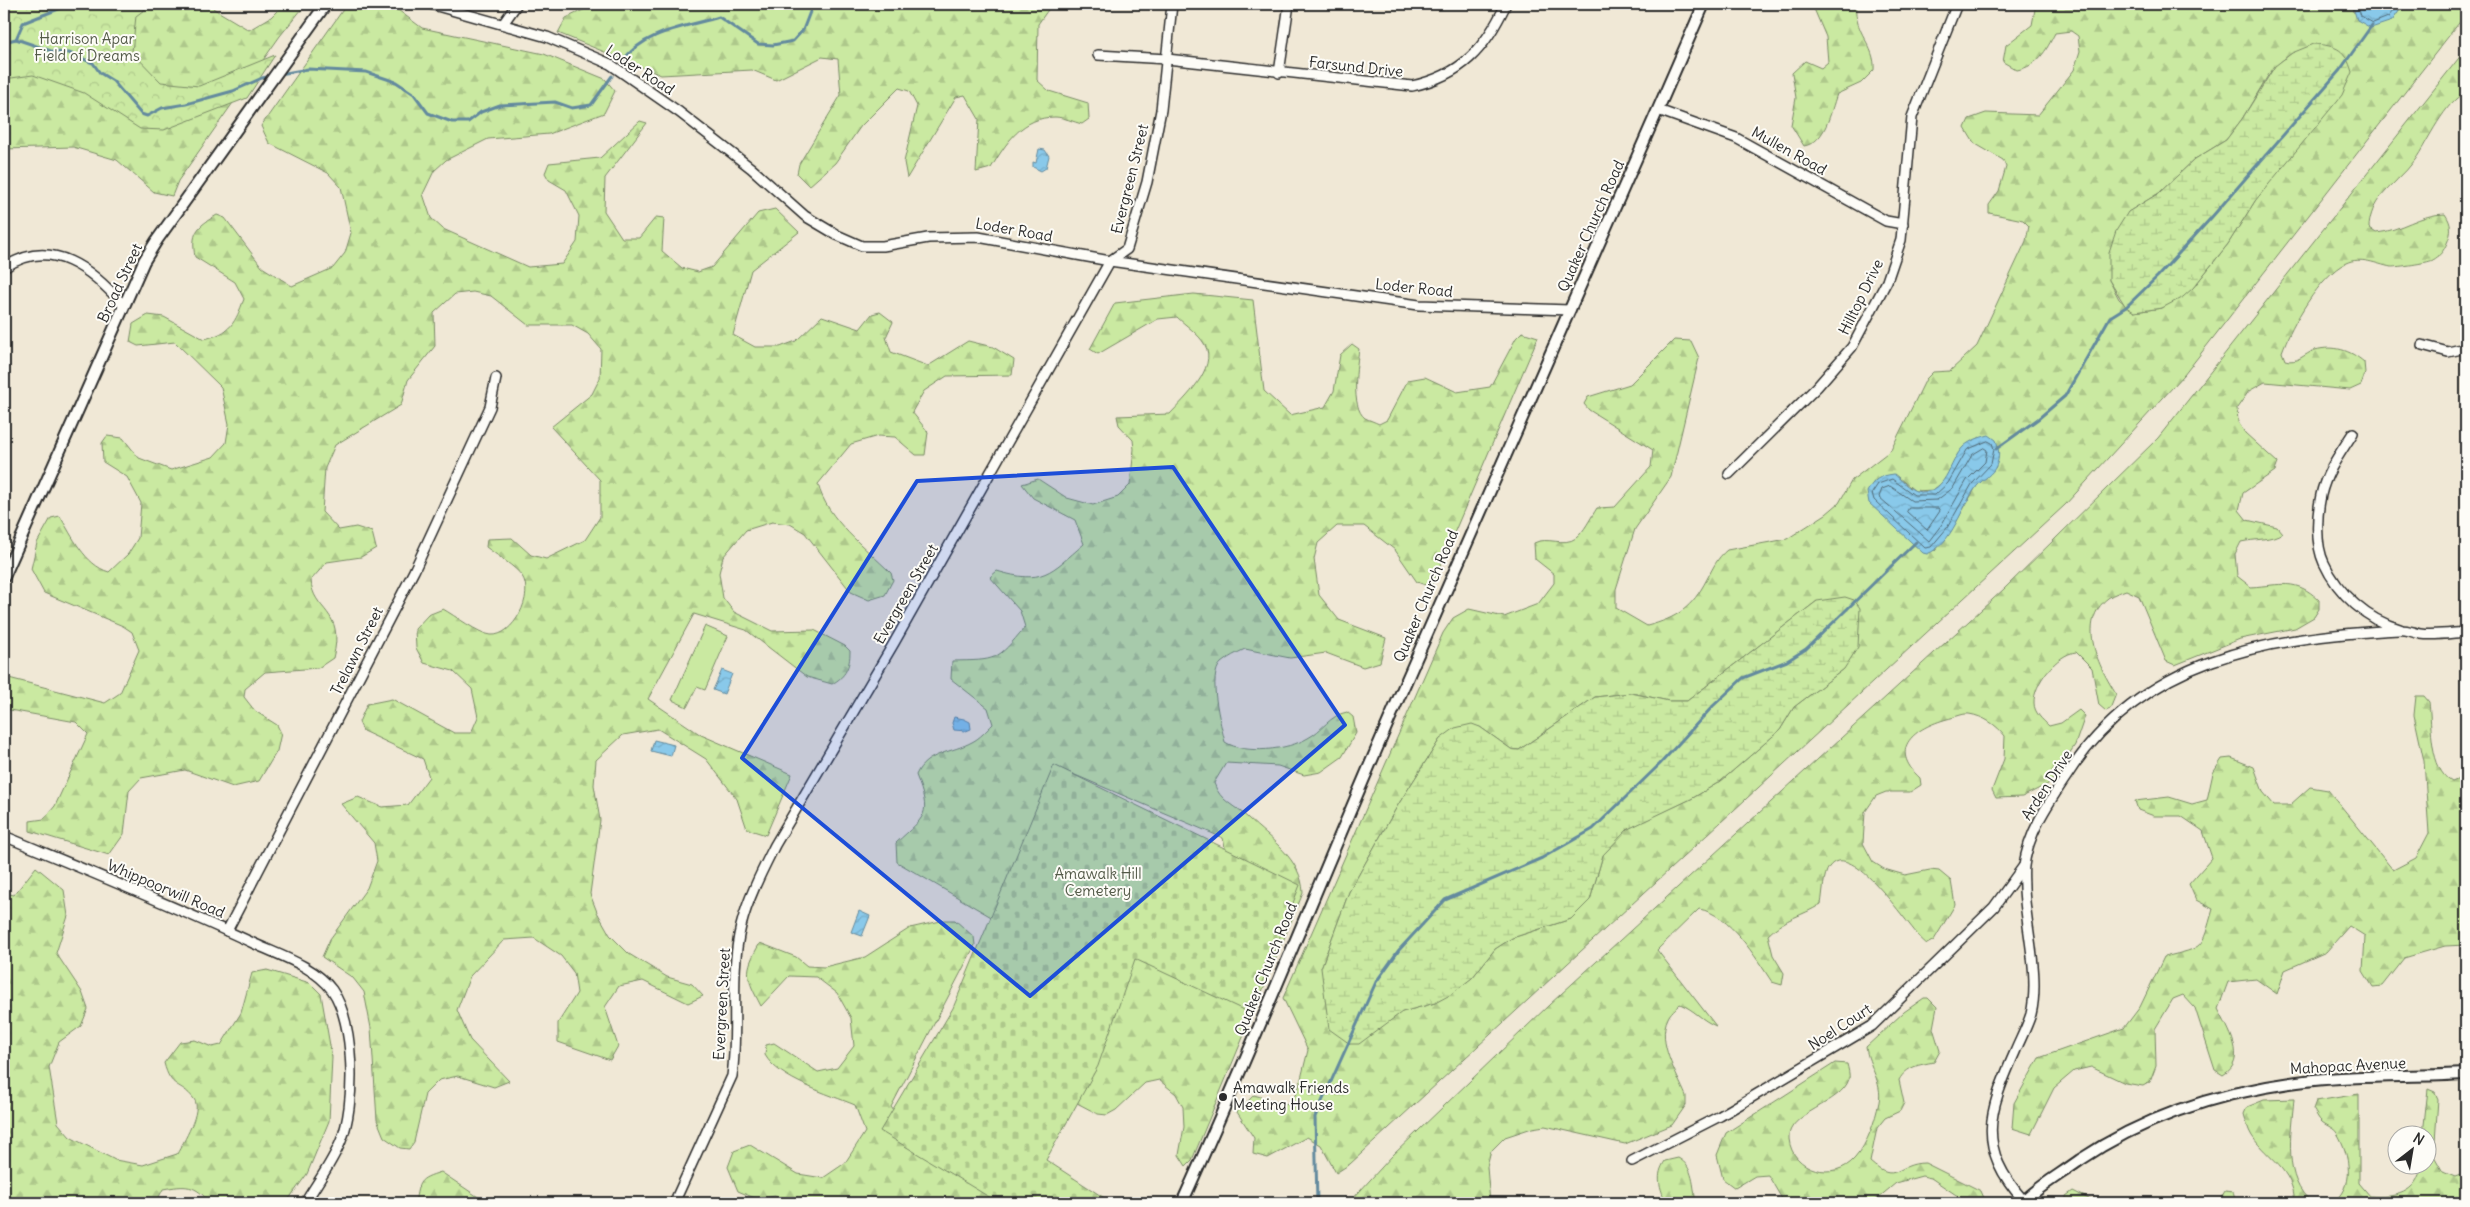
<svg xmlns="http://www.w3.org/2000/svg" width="2470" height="1207" font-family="Delius,sans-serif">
<defs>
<pattern id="forest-firs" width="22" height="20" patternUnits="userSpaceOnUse" patternTransform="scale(1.25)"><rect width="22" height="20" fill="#cae9a1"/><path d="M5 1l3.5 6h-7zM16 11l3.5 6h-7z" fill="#aec88b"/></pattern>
<pattern id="wetland-marsh" width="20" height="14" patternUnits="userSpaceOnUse" patternTransform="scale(1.25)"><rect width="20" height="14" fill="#cae9a1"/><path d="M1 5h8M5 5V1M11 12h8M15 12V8" fill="none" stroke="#aec88b"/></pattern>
<pattern id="cemetery-stones" width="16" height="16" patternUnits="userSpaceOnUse" patternTransform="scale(1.25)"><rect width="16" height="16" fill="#cae9a1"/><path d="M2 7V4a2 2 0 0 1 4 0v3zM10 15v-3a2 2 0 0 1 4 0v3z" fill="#aec88b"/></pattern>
<pattern id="park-crowns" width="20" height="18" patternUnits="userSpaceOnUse" patternTransform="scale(1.25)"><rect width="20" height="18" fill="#cae9a1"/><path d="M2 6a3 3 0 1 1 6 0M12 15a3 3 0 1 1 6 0" fill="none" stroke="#aec88b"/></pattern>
<pattern id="water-waves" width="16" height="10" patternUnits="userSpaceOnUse" patternTransform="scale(1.25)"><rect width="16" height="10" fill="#89c9ea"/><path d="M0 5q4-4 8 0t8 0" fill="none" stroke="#76adc9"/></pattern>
</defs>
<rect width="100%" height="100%" fill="#f0e8d6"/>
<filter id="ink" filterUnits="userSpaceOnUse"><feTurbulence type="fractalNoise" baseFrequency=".02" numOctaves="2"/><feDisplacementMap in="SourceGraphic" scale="10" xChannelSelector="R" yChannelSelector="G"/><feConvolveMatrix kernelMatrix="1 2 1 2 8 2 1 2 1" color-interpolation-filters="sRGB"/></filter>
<g filter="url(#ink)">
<g fill="url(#forest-firs)" stroke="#7a8a66" fill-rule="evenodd">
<path d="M4 4H211L214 9 249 30 271 17 284 4H306L280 36 178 181 172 196 154 192 117 160 73 147 4 149Z"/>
<path d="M347 4H390L422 28 544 54 605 79 615 91 604 113 549 134 488 139 446 160 434 171 423 194 431 218 443 229 528 267 562 264 577 242 579 216 566 190 549 180 545 173 549 163 600 158 640 121 647 123 605 178 604 211 622 238H639L656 217 664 218 662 251 682 268 698 272 712 267 758 213 775 209 799 232 751 270 733 335 755 347H780L796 341 822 316 860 329 872 314 880 312 893 322 886 337 891 352 928 366 968 341 993 347 1014 360 1012 375 947 376 924 391 912 412 928 432 925 455H916L895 437 878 436 851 444 818 484C827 520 865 547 891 573L893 580 885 595 869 600 851 592 805 533 790 524 772 522 746 530 723 557 719 573 723 598 734 612 772 631 814 630 845 646 850 651C850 667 846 676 832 684L807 677 746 630 694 614 648 699 701 735 792 774 766 835 747 829 737 799 706 759 658 729 623 735 596 760 594 785 600 820 590 894 597 912 610 935 629 954 667 977 692 984 703 996 688 1003 643 981 619 986 605 1007 618 1046 610 1060 558 1042V1023L577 993 574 973 561 956 534 938 504 940 470 976 457 1010 470 1040 509 1081 494 1087 458 1076 439 1080 425 1094 414 1142 409 1149 400 1148 384 1137 377 1120 371 1028 364 992 353 978 322 957 330 939 367 888 377 861 374 843 341 804 358 797 382 807 408 805 429 777 423 759 363 731 359 722 367 704 392 699 454 733H471L478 717 472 689 453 671 424 663 416 648 415 629 428 615 443 609C454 615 479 634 491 635 513 637 535 595 522 576 516 567 495 554 486 547L487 539 512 538 531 555 546 559 585 540 600 517V480L551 427 592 394 600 378 601 349 588 334 572 325H528L491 296 473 292 455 294 434 313 435 346 408 380 401 405 335 445 325 468 322 512 339 530 356 527 372 532 376 548 361 557 327 562 311 580C312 612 346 609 333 658L318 668 265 672 245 689 244 697 255 711 277 725 281 733 277 751 259 781 233 787 185 770 141 778 129 791 124 834 109 855 30 831V821L44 819 55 806 88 734 76 722 4 709 5 677 105 703 120 693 139 650 132 632 123 626 44 593 31 569 37 543 51 518 60 516C72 536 85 565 109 572L128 554 138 538 141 503 127 477 103 462 102 443 107 436 123 438 139 458 171 470 213 457 226 443 229 424 221 387 175 342 138 346 130 342 133 324 148 315 164 317 204 339C231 333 235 323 244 299L235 282 195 257C191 233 196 227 217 215L225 218 262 267 292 286 333 268 345 253 351 233 341 187 328 173 269 143 261 126Z"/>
<path d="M596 4H1052L1038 24 1037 80 1049 91 1088 103 1089 119 1082 124C1074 122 1063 117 1055 117 1022 117 1006 143 991 168L976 172 979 119 965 95 956 97 907 178 904 162 917 106 909 91 899 88 861 126 835 163 809 186 797 174 799 164 841 95 838 59 822 57 776 80 752 70 661 75 558 33 566 18Z"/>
<path d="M1812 4H1856C1853 33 1876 45 1874 70L1861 83 1837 94C1830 113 1826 142 1804 146L1791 125 1796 98 1792 73 1805 61 1821 68 1828 62 1826 37Z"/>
<path d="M2036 4H2352L2353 12 2392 21 2404 4H2466V14L2184 375 2065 505 1350 1164 1336 1173 1321 1145 1307 1137 1268 1158 1253 1154 1254 1138 1237 1112 1254 1095 1288 1105 1298 1091 1308 1050 1283 998 1443 633 1453 618 1469 609 1504 617 1538 604 1554 583V574L1535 559 1534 543C1547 536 1564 547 1576 538 1584 532 1591 517 1597 508L1615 507 1651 467 1653 450 1589 410 1584 404 1588 397 1630 384 1674 340 1691 341 1699 358 1671 477 1635 529 1616 589V608L1647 626C1677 618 1692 608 1707 579 1713 568 1717 558 1727 550L1787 539 1826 514 1839 503 1852 480 1891 450 1926 379 1933 372 1950 371 1977 346 2026 241 2029 226 2023 220 1989 213V205L1999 191 2006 167 2003 160 1974 143 1965 128 1969 119 1986 113 2038 115 2074 70 2080 51 2078 36 2071 31 2055 33C2046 51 2038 66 2017 70L2003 62 2006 45 2032 25ZM2292 53 2255 201 2228 244 2193 288 2162 308 2134 312 2119 299 2109 280 2128 212 2159 193 2195 159 2226 140 2242 119 2269 74 2279 63ZM1980 437 1996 467 1976 487 1951 531 1935 551 1894 474 1915 491 1933 490 1944 481 1964 447ZM1817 601 1844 669 1794 707 1780 730 1721 781 1691 799 1628 828 1603 855 1590 900 1571 919 1512 938 1495 949 1472 978 1435 1003 1402 1012 1321 968 1349 892 1398 805 1440 739 1480 727 1511 749 1519 750 1595 697 1631 693 1669 701H1687Z"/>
<path d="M2466 49V93C2446 99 2427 143 2415 160 2405 174 2390 185 2379 199 2373 207 2369 219 2369 228L2376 233C2401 231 2420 214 2445 214 2452 224 2452 232 2447 243 2444 250 2440 256 2433 260 2427 263 2398 267 2391 267 2376 264 2361 256 2346 263 2320 275 2291 326 2282 352L2285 360C2297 364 2304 354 2315 350 2334 345 2350 350 2364 362L2365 373 2361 385 2350 390 2265 382 2249 391 2237 408 2238 422 2245 433 2278 463 2275 471 2243 493 2239 510 2247 520 2277 527 2282 533C2273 540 2254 539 2241 542L2235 554 2237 576 2251 587C2281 585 2296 578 2319 600V609L2314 617 2295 628 2240 639 2175 665 2166 661 2139 596 2126 590C2121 592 2113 594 2108 598 2076 623 2099 667 2116 694L2110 709 2106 711 2099 705 2092 668 2076 652C2057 654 2033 684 2034 703 2034 713 2043 720 2049 726L2061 723 2079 710 2085 716 2075 745 2050 783 2022 797 1996 798 1992 790 2004 759 2005 736C1997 725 1983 716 1969 714 1963 713 1953 718 1947 719 1915 728 1887 748 1920 778L1921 785 1910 792H1886L1876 796 1865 812 1863 843 1873 862 1884 869 1905 875 1930 870 1939 871 1951 881 1955 905 1934 940 1927 944C1913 936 1853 835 1829 867 1823 875 1823 894 1821 904 1801 917 1786 917 1768 935L1773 955 1784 973 1782 985 1772 982C1756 958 1730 914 1699 909L1657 950 1716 1026C1701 1020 1695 1010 1680 1004 1676 1008 1670 1013 1668 1018 1656 1042 1677 1074 1686 1096V1105L1672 1125 1625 1144 1545 1126 1532 1128 1505 1137 1491 1151 1487 1167 1490 1203H1349L1392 1156 1549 1005 2004 589 2158 438Z"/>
<path d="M1194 294 1253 300 1264 391 1290 415 1325 407 1334 391 1340 355 1352 344 1359 349C1357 364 1350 407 1365 418 1369 420 1375 422 1379 424L1387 420 1408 380 1425 377 1457 392 1490 387 1516 338 1522 332 1538 337 1431 587 1417 582 1395 550 1364 526H1337L1318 543 1314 559 1319 595 1339 620 1386 638 1380 662 1363 667 1326 653 1290 658 1245 649C1237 653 1228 657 1221 663 1207 676 1221 725 1225 742 1245 755 1288 750 1308 738 1322 731 1330 715 1347 712L1353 717 1356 733 1342 757 1321 772 1304 775 1278 766 1226 763 1214 783C1220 802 1235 805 1248 818 1270 839 1302 859 1303 893L1192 1160 1186 1166 1179 1155 1184 1127 1183 1107 1176 1094 1159 1080 1145 1083 1116 1110 1107 1115 1098 1114 1077 1103 1122 964 1226 852 1223 838 1054 766 993 918 897 862 896 843C926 815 932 816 916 775 926 752 952 753 972 742 980 738 987 730 993 724L988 708 951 679 952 661C997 660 996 662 1025 627L1020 611 990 577 997 571C1043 585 1050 573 1084 544L1075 520 1033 498 1022 484 1038 479 1067 498 1093 505 1118 497 1130 485 1134 449 1133 440 1119 425 1117 416 1170 414C1184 399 1218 368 1205 345 1199 334 1185 325 1177 317L1158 319 1098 354 1090 349 1115 303Z"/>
<path d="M2416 696H2424L2429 702C2432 726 2429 769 2452 782L2466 776V945L2445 946 2404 958 2382 986 2373 987 2363 971 2365 936 2349 926 2326 952 2285 970 2277 994 2256 979 2228 982 2218 1009C2228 1029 2249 1060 2223 1075L2215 1070 2195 1008 2183 995 2173 999 2155 1029 2156 1066 2150 1082 2143 1086 2125 1083 2091 1067 2074 1071 2054 1088 2031 1134 2012 1128 2014 1103 2039 1058 2124 1028 2140 1007 2164 957C2205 947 2201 950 2213 909L2196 900 2189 884 2212 858 2203 831 2181 816H2154L2138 810 2135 801 2169 797 2192 804 2207 800 2213 773 2222 759 2231 758 2254 767 2263 792 2274 805H2290L2310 787 2328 790 2393 870 2416 858 2429 833 2424 761 2414 715Z"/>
<path d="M36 867 64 890 68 916 56 953 82 992 88 1009 81 1026 59 1042 49 1067 58 1123 70 1137 115 1160 143 1165 177 1154C183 1143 203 1110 194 1099 180 1081 171 1090 164 1063L180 1042 195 1040 212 1047 221 1045 241 1013 252 973 267 970 310 983 321 994 332 1057 329 1121 307 1174 286 1203H210C195 1184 186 1185 163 1189L156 1203H4V893L14 895Z"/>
<path d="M945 920H955L974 937 975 945 891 1107 927 1155 1020 1203H786L775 1196 757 1199 738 1191 728 1167 734 1151 750 1145 798 1174 823 1178 845 1163 865 1132 855 1105C829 1094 779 1080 765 1055L766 1045 774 1043 818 1072 837 1068 854 1046 851 1018 837 993 816 977 789 976 761 1006C746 977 743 972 760 943L796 957 807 966 824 967 865 957 910 928Z"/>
<path d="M1924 998H1928L1937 1007 1933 1028 1940 1051 1934 1062C1919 1065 1907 1066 1899 1080L1904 1103 1900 1111 1885 1118 1877 1128 1870 1162C1897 1186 1896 1163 1925 1163L1981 1191 1984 1198 1982 1203H1968L1931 1178 1922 1176 1896 1183 1872 1203H1782V1199L1768 1175 1755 1176 1735 1188 1723 1179 1717 1155 1726 1133 1835 1063 1847 1064C1848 1068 1850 1075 1849 1079 1842 1104 1786 1113 1789 1139 1792 1171 1835 1182 1855 1158 1868 1143 1875 1121 1879 1102 1883 1083 1868 1065 1866 1047L1904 1012Z"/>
<path d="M2428 1089 2435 1092 2438 1099 2434 1156 2443 1172 2455 1177 2466 1173V1203H2332C2356 1189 2350 1154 2337 1133 2334 1128 2327 1126 2322 1122 2318 1119 2316 1113 2313 1109L2316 1101 2359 1094V1183L2370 1196C2394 1198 2418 1194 2421 1165L2428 1164V1134H2423Z"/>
<path d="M2294 1099C2291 1132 2282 1180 2313 1203H2295C2293 1168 2268 1160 2252 1136 2248 1130 2246 1121 2244 1114L2247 1107 2264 1100Z"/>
<path d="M1678 1158C1694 1166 1693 1187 1696 1203H1666C1660 1187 1655 1176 1665 1161Z"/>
<path d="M441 1172 487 1203H415C419 1181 418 1179 441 1172Z"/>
<path d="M2073 1191 2089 1199 2091 1203H2066V1196Z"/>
<path d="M2225 1191 2233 1192 2236 1203H2218Z"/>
</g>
<g fill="url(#wetland-marsh)" stroke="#7a8a66">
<path d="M2314 44C2338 46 2345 49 2352 72L2342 95 2255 201 2228 244 2193 288 2183 297 2162 308 2134 312 2126 307 2109 280V252L2116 231 2128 212 2159 193 2195 159 2226 140 2242 119 2275 66 2292 53Z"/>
<path d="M1845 597 1854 600 1860 608 1858 647 1844 669 1794 707 1780 730 1721 781 1691 799 1628 829 1603 855 1590 900 1571 919 1512 938 1495 949 1472 978 1450 995 1435 1003 1402 1012 1359 1044H1350L1329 1029 1321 968 1349 892 1398 805 1440 739 1455 728 1472 724 1480 727 1511 749 1519 750 1595 697 1631 693 1669 701H1687L1817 601Z"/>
</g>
<path fill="url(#cemetery-stones)" stroke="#7a8a66" d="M1054 765 1300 885 1250 1013 1135 959 1098 1066 1046 1160 1112 1203H999L880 1131 953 1008Z"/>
<path fill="url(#park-crowns)" stroke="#7a8a66" d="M4 4H152L136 16 132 52 161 82 199 86 275 55 247 98 164 130 140 129 84 93 33 75 4 79Z"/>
<path fill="#cae9a1" stroke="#7a8a66" d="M705 626 728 636 705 690 697 687 687 707 672 700Z"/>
<g fill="url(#water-waves)" stroke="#638a9e">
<path d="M2352 4H2404L2392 21 2371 28 2357 20Z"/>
<path d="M1039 149 1045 150 1049 156 1046 168 1041 171 1033 167V162L1036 163Z"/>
<path d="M1989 435 1996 440C1999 448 2000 458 1996 466 1993 474 1982 480 1977 486 1961 506 1953 544 1927 554L1923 553 1869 503 1867 492C1874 479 1879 476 1894 474 1900 479 1909 489 1916 491 1947 498 1948 461 1964 446 1971 440 1981 437 1989 435Z"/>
<path d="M722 670 732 674 724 694 713 690Z"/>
<path d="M954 717 964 719 970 722 971 729 966 731 954 730 952 723Z"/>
<path d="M654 740 674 745 671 756 651 751Z"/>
<path d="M859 911 870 916 862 936 851 932Z"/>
</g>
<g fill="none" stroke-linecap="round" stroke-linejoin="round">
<g stroke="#516a77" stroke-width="1">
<path d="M2357 4 2361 16 2373 23 2388 17 2399 4"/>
<path d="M1988 441 1992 443 1994 449 1991 464 1972 484 1947 528 1931 547 1925 548 1874 500 1872 493 1878 484 1892 479 1914 495H1935L1948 483 1967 450Z"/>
<path d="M1984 448 1987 450 1985 462 1967 480 1942 524 1929 541 1879 497 1882 489 1890 486 1912 501 1937 500 1953 488 1972 455Z"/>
<path d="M1909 508H1938L1940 511 1927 530 1907 512Z"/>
</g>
<g stroke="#638a9e" stroke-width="3">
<path d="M16 39 23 23 71 4"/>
<path d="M4 42 16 39 54 52 69 53 93 63 100 73 113 81 141 114 147 116 162 108 186 104 233 91 262 78 272 76"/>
<path d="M622 62C643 31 686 27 719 17L758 44 773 45 793 41 803 30 813 4"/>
<path d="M280 74 308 69 366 72 396 82 414 94 428 113 452 122H468L481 112 500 105 555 102 572 108 591 105 612 76"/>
<path d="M1996 449 2038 419 2065 396 2110 317 2126 307 2158 276 2211 218 2340 70 2372 25"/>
<path d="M1317 1203 1315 1117 1376 982 1399 950 1445 900 1542 858 1593 829 1660 764 1713 706 1743 678 1787 661 1806 649 1916 542"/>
</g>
<defs>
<g id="minor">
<path d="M430 4 547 37 610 64 679 112 751 168 805 216 837 235 862 246H883L928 238 978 237 1110 261 1419 305 1570 310"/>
<path d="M503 24 517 4"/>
<path d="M1098 55 1167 59 1412 86C1462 75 1485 49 1506 4"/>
<path d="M1279 73 1289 4"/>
<path d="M1658 110 1736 138 1886 221 1903 224"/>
<path d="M4 268C51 235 93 270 124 306"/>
<path d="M2422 345 2448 352 2466 348"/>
<path d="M2353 433C2341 452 2326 472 2321 495 2317 514 2315 544 2324 563 2338 594 2367 620 2400 629"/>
<path d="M1729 474 1817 387 1852 347 1887 281 1901 240 1912 117 1957 4"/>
<path d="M4 836C88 871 172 905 255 944 281 956 314 966 332 990 355 1022 356 1105 341 1141 332 1163 317 1183 305 1203"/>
<path d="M227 931 414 571 490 407 496 378"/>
<path d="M1632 1161 1720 1116 1872 1026 1994 907 2023 867"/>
<path d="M2024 1201C1976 1147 1988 1113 2015 1052 2020 1040 2027 1027 2031 1014 2040 976 2026 929 2024 889 2024 881 2023 873 2024 866 2028 833 2048 804 2066 777 2142 657 2268 637 2399 630 2407 629 2414 633 2421 634 2435 636 2452 633 2466 632"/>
<path d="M674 1203 732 1076C739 1026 729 975 741 926 748 898 762 871 775 845L894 643 1110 261 1127 249 1147 182 1161 110 1172 4"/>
</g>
<g id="tertiary">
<path d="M4 577 144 261 157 240 326 4"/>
<path d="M1182 1203C1257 1038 1324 869 1397 702 1498 468 1603 237 1704 4"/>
<path d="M2022 1203C2039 1186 2061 1174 2080 1160 2151 1112 2230 1089 2314 1080 2364 1075 2416 1077 2466 1074"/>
</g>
</defs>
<use href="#minor" stroke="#2b2b2b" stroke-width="12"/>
<use href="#tertiary" stroke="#2b2b2b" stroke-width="14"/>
<use href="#minor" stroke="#fdfcf7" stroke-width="9"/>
<use href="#tertiary" stroke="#fdfcf7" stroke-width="10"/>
</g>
</g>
<path fill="#1d4ed8" fill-opacity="0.2" stroke="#1d4ed8" stroke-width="4" stroke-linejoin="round" d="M1173 467 1345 725 1030 996 742 758 917 481Z"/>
<circle fill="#2b2b2b" stroke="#fdfcf7" stroke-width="2" cx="1223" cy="1097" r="5"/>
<g text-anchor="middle" stroke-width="4" stroke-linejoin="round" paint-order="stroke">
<g font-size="15" fill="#535a48" stroke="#fdfcf7">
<text x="87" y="44">Harrison Apar<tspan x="87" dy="17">Field of Dreams</tspan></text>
<text x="1098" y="879">Amawalk Hill<tspan x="1098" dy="17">Cemetery</tspan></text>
</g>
<g font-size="15" fill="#2b2b2b" stroke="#fdfcf7">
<text transform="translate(1356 67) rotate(6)" y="5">Farsund Drive</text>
<text transform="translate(640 70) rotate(33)" y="5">Loder Road</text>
<text transform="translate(1789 151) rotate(29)" y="5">Mullen Road</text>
<text transform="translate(1130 179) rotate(-76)" y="5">Evergreen Street</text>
<text transform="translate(1591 226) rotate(-66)" y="5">Quaker Church Road</text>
<text transform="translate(1014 230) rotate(10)" y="5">Loder Road</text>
<text transform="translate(120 283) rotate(-65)" y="5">Broad Street</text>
<text transform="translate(1414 288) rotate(6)" y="5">Loder Road</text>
<text transform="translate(1861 297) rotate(-64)" y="5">Hilltop Drive</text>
<text transform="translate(906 594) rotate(-60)" y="5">Evergreen Street</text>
<text transform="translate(1426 596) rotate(-67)" y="5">Quaker Church Road</text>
<text transform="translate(357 651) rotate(-63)" y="5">Trelawn Street</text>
<text transform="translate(2047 785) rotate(-57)" y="5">Arden Drive</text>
<text transform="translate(166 889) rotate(23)" y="5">Whippoorwill Road</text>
<text transform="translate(1266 969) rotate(-68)" y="5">Quaker Church Road</text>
<text transform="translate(722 1004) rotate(-87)" y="5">Evergreen Street</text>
<text transform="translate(1840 1027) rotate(-33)" y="5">Noel Court</text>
<text transform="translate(2348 1066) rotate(-3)" y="5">Mahopac Avenue</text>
</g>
<g font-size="15" fill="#2b2b2b" stroke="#fdfcf7" text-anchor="start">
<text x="1233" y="1093">Amawalk Friends<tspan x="1233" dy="17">Meeting House</tspan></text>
</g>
</g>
<rect width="2470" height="1207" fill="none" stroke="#fdfcf7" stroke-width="20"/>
<rect x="10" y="10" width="2450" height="1187" fill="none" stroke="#2b2b2b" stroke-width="2" filter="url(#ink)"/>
<g transform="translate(2412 1150) rotate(31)"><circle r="24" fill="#fdfcf7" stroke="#a9a8a5"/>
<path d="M0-4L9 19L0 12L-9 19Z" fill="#2b2b2b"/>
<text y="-8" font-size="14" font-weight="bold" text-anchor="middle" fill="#2b2b2b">N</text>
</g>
</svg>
